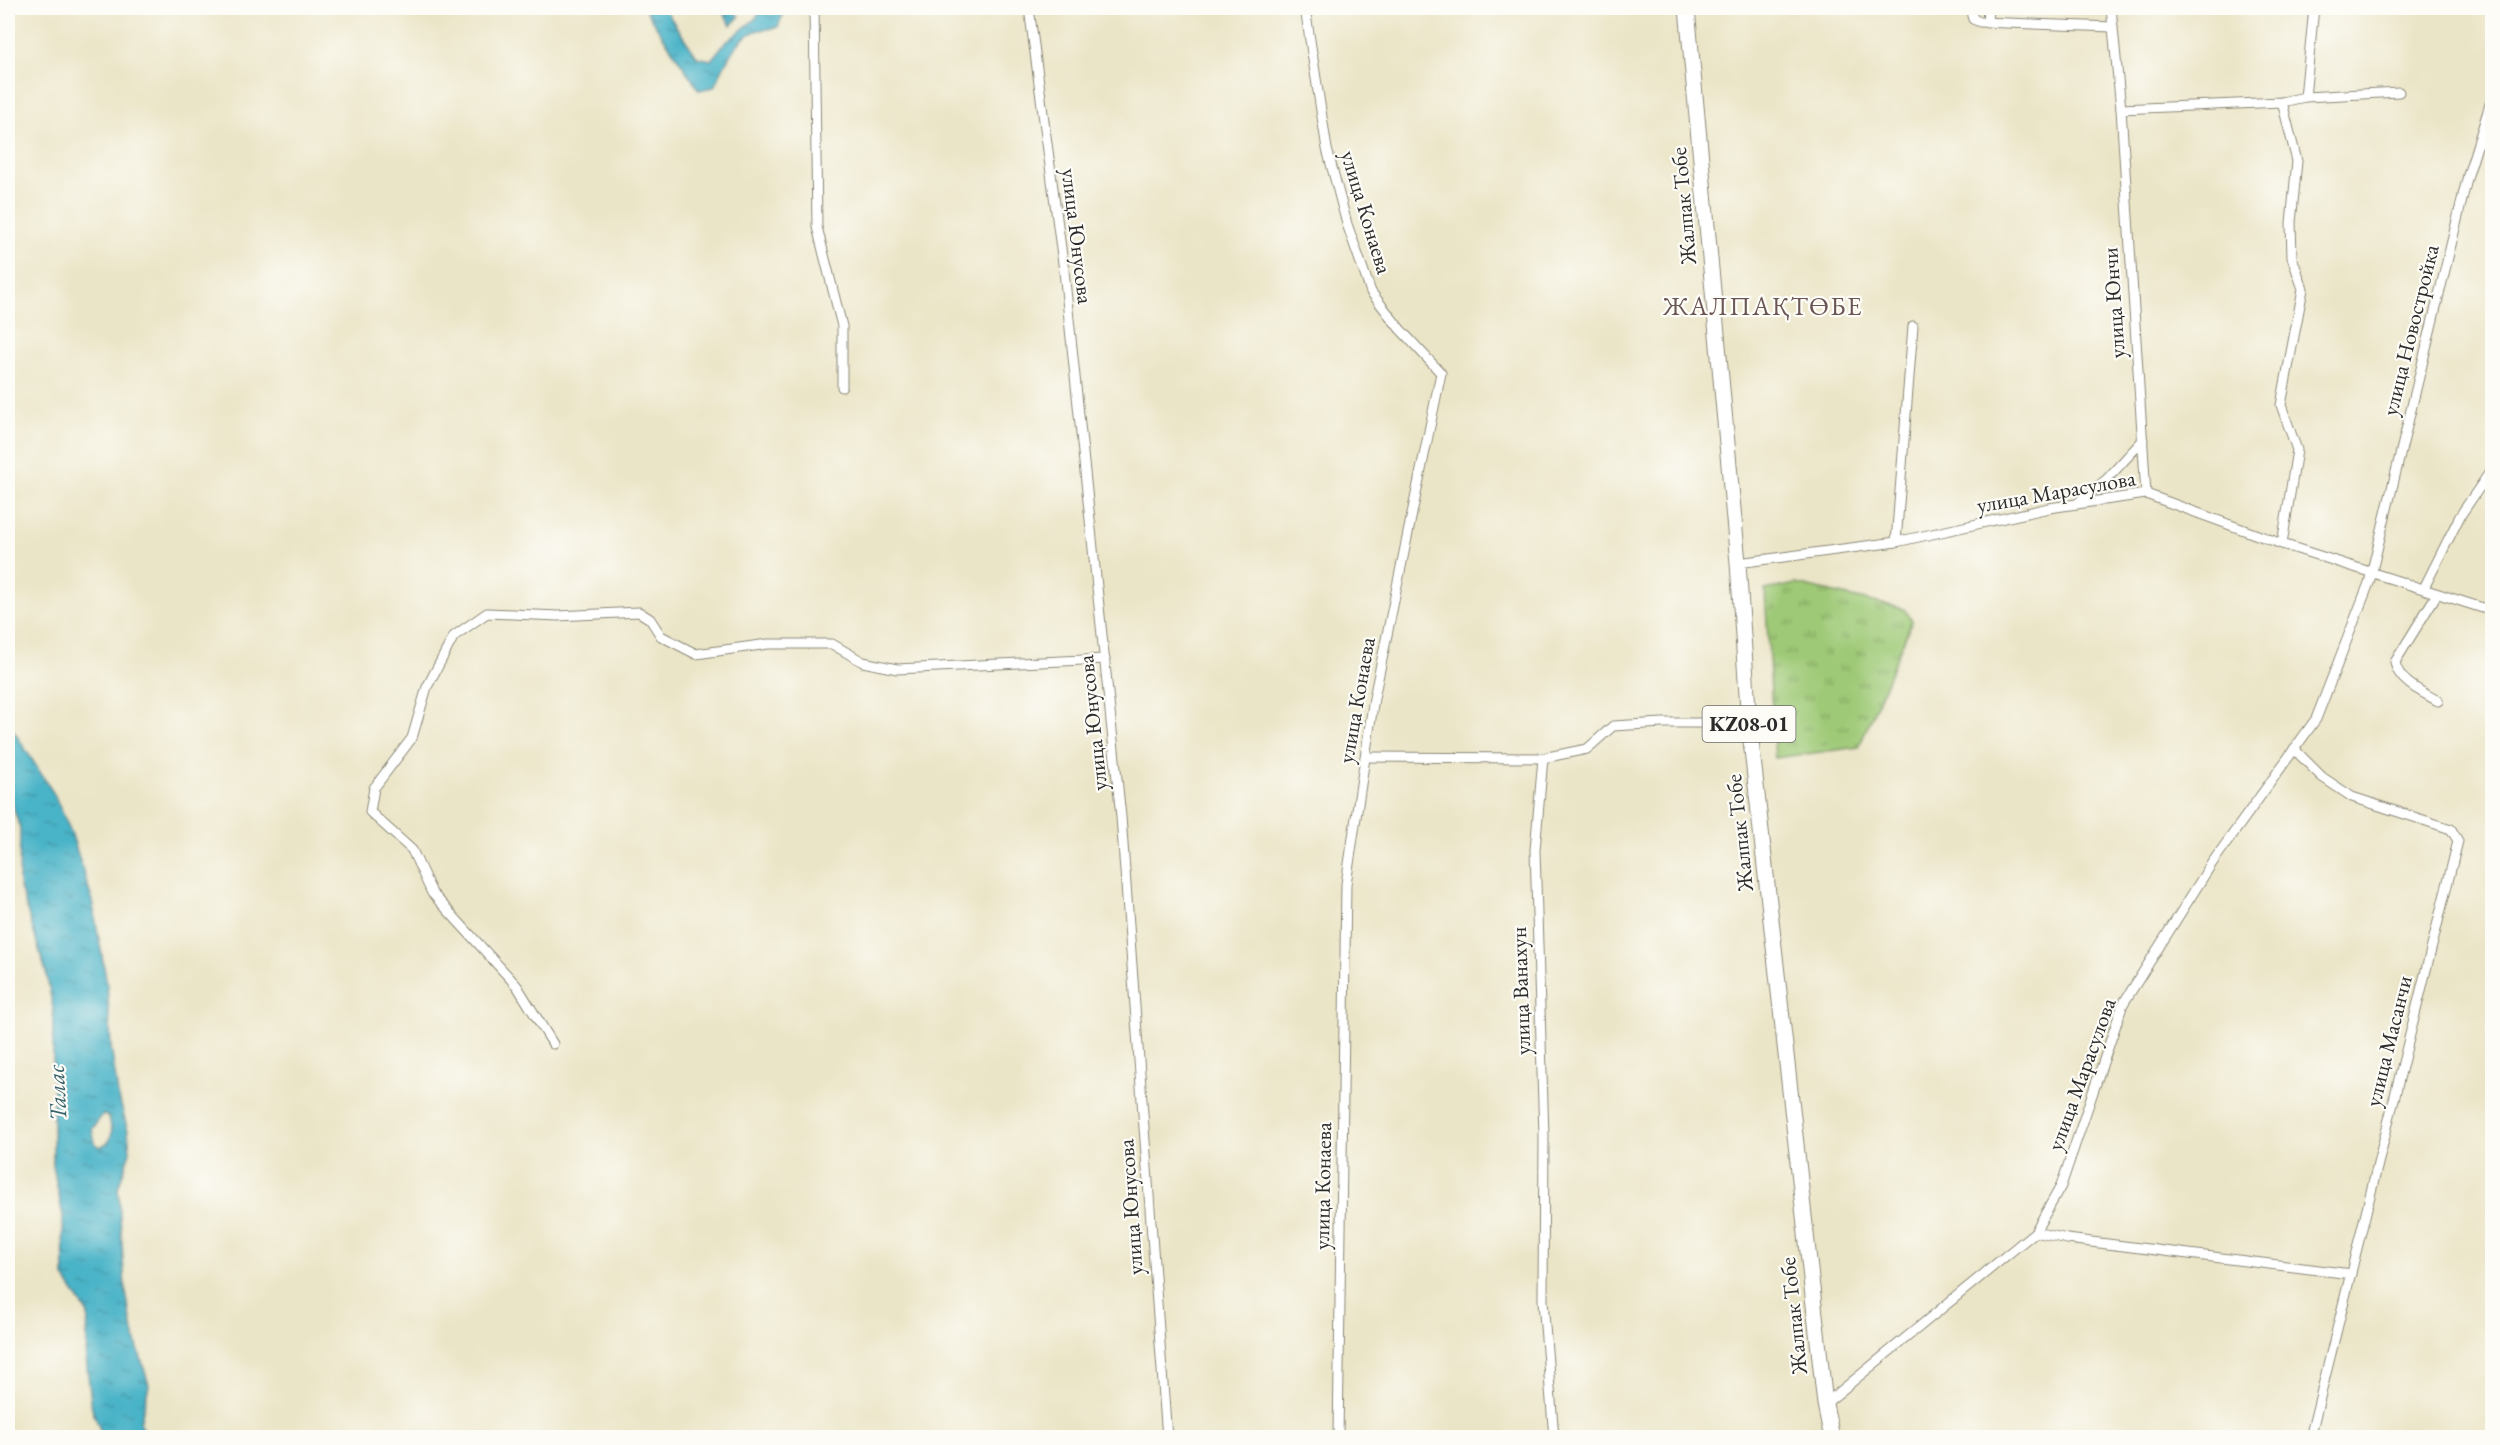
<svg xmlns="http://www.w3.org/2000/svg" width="2500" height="1445" font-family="'EB Garamond',serif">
<defs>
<pattern id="grass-tufts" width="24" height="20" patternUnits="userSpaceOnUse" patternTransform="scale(1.5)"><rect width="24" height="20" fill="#9ec976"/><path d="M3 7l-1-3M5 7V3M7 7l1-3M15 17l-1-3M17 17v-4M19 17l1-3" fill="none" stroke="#81a361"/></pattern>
<pattern id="water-ripples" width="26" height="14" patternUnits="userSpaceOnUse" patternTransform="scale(1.5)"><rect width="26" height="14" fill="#49b3c7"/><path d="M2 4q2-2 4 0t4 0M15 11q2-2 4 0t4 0" fill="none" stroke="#3d92a2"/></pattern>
</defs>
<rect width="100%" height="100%" fill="#fdfcf7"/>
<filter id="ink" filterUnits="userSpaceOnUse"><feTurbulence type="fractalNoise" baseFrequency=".0167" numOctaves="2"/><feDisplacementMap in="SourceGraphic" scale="12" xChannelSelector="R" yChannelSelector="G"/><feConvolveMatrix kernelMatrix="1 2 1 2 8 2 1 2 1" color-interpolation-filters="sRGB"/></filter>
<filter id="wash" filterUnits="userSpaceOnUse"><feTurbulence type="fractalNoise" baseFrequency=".008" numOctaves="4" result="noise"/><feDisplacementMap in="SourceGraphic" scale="24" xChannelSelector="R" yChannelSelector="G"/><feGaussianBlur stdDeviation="1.35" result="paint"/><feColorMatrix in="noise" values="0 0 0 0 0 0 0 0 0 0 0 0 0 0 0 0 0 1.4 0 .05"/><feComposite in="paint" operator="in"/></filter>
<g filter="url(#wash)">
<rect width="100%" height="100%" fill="#ebe5c7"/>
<path fill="url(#grass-tufts)" stroke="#647a50" stroke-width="1.5" d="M1796 584 1904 609 1912 621 1859 747 1775 758 1765 590Z"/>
<g fill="url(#water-ripples)" stroke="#3a6f79" stroke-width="1.5" fill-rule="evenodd">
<path d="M644 8H664L697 57 711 60 723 45 755 19 764 8H785L778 27C771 29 765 29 759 30 735 36 724 67 714 87L699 90Z"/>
<path d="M720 8H732L739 17 731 25Z"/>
<path d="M8 722 54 794 71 832 92 900 107 984 111 1047 118 1094 128 1131 130 1152 118 1188 125 1287 133 1332 149 1385 140 1423 146 1437H103L92 1409 86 1358 88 1314 64 1277 63 1216 53 1166V1008L46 972 19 884 20 828 8 791ZM103 1114 109 1117 112 1132 109 1142 100 1147 95 1143 92 1129Z"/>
</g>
</g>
<g filter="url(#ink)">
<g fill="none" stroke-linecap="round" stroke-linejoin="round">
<defs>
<g id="minor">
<path d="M814 8 817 227 842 326V387"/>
<path d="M1029 8 1064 271 1121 817 1167 1438"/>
<path d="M1305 8 1327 149 1347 224 1371 292 1400 329 1441 373 1374 698 1346 884 1338 1438"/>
<path d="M1970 8 1973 19 1980 22 2113 27"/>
<path d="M2111 8 2121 109 2146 494"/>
<path d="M1987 23 1988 8"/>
<path d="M2305 97 2314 8"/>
<path d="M2121 109 2282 102 2305 97 2399 92"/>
<path d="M2079 502 2107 479 2143 440"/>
<path d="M1896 542 1913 326"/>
<path d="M2282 544 2297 450 2281 405 2303 289 2292 257 2291 223 2297 161 2282 102"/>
<path d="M1738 563 1896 542 2049 508 2146 494 2282 544 2492 611"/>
<path d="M2424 588 2460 516 2492 469"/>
<path d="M2437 594 2395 662C2398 682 2422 692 2438 701"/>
<path d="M2294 749 2322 777 2352 797 2451 829 2458 841 2310 1438"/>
<path d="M1365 757 1543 758"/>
<path d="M553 1044 517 986 432 893 412 850 370 812 374 788 412 738 427 687 454 636 487 613 558 616 639 612 650 619 661 636 696 654 768 644H832L863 662 897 669 1105 659"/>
<path d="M2035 1232 2067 1239 2351 1274"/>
<path d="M1825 1404 2035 1232 2061 1186 2123 1004 2212 863 2316 719 2369 583 2468 175 2492 98"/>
<path d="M1554 1438 1543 1301 1544 1136 1535 850 1543 758 1587 749 1613 726 1663 723H1749"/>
</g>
<path id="primary" d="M1687 8 1738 563 1749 723 1825 1404 1832 1438"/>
</defs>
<use href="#minor" stroke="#8b8879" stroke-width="11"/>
<use href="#primary" stroke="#8b8879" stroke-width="17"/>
<use href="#minor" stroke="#fff" stroke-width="9"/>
<use href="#primary" stroke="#fff" stroke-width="15"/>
</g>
</g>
<g text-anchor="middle" stroke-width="4.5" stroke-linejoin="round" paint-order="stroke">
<rect fill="#fdfcf7" stroke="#6a6a68" stroke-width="1.5" x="1702.5" y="706" width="93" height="36" rx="4.5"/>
<g font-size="21" font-weight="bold" fill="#2b2b2b">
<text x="1749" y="731">KZ08-01</text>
</g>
<g font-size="22" fill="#2b2b2b" stroke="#fdfcf7">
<text transform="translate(1683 206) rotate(-95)" y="8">Жалпак Тобе</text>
<text transform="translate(1367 212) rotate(73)" y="8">улица Конаева</text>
<text transform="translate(1078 236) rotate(83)" y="8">улица Юнусова</text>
<text transform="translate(2113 303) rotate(-94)" y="8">улица Юнчи</text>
<text transform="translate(2410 330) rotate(-76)" y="8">улица Новостройка</text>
<text transform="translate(2056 491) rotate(-10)" y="8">улица Марасулова</text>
<text transform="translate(1356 700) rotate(-80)" y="8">улица Конаева</text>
<text transform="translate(1092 723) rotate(-96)" y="8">улица Юнусова</text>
<text transform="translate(1739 833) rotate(-96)" y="8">Жалпак Тобе</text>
<text transform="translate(1520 991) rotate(-92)" y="8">улица Ванахун</text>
<text transform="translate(2388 1041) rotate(-76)" y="8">улица Масанчи</text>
<text transform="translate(2081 1074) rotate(-70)" y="8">улица Марасулова</text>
<text transform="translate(1322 1186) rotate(-89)" y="8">улица Конаева</text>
<text transform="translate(1130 1207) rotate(-94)" y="8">улица Юнусова</text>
<text transform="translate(1793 1316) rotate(-96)" y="8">Жалпак Тобе</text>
</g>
<g font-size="24" font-style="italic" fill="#376169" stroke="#fdfcf7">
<text transform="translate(57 1093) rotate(-93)" y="8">Талас</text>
</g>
<g font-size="26" letter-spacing="1.5" fill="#6a5654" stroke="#fdfcf7">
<text x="1763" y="315">ЖАЛПАҚТӨБЕ</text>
</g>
</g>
<rect width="2500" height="1445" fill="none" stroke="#fdfcf7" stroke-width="30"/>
</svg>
